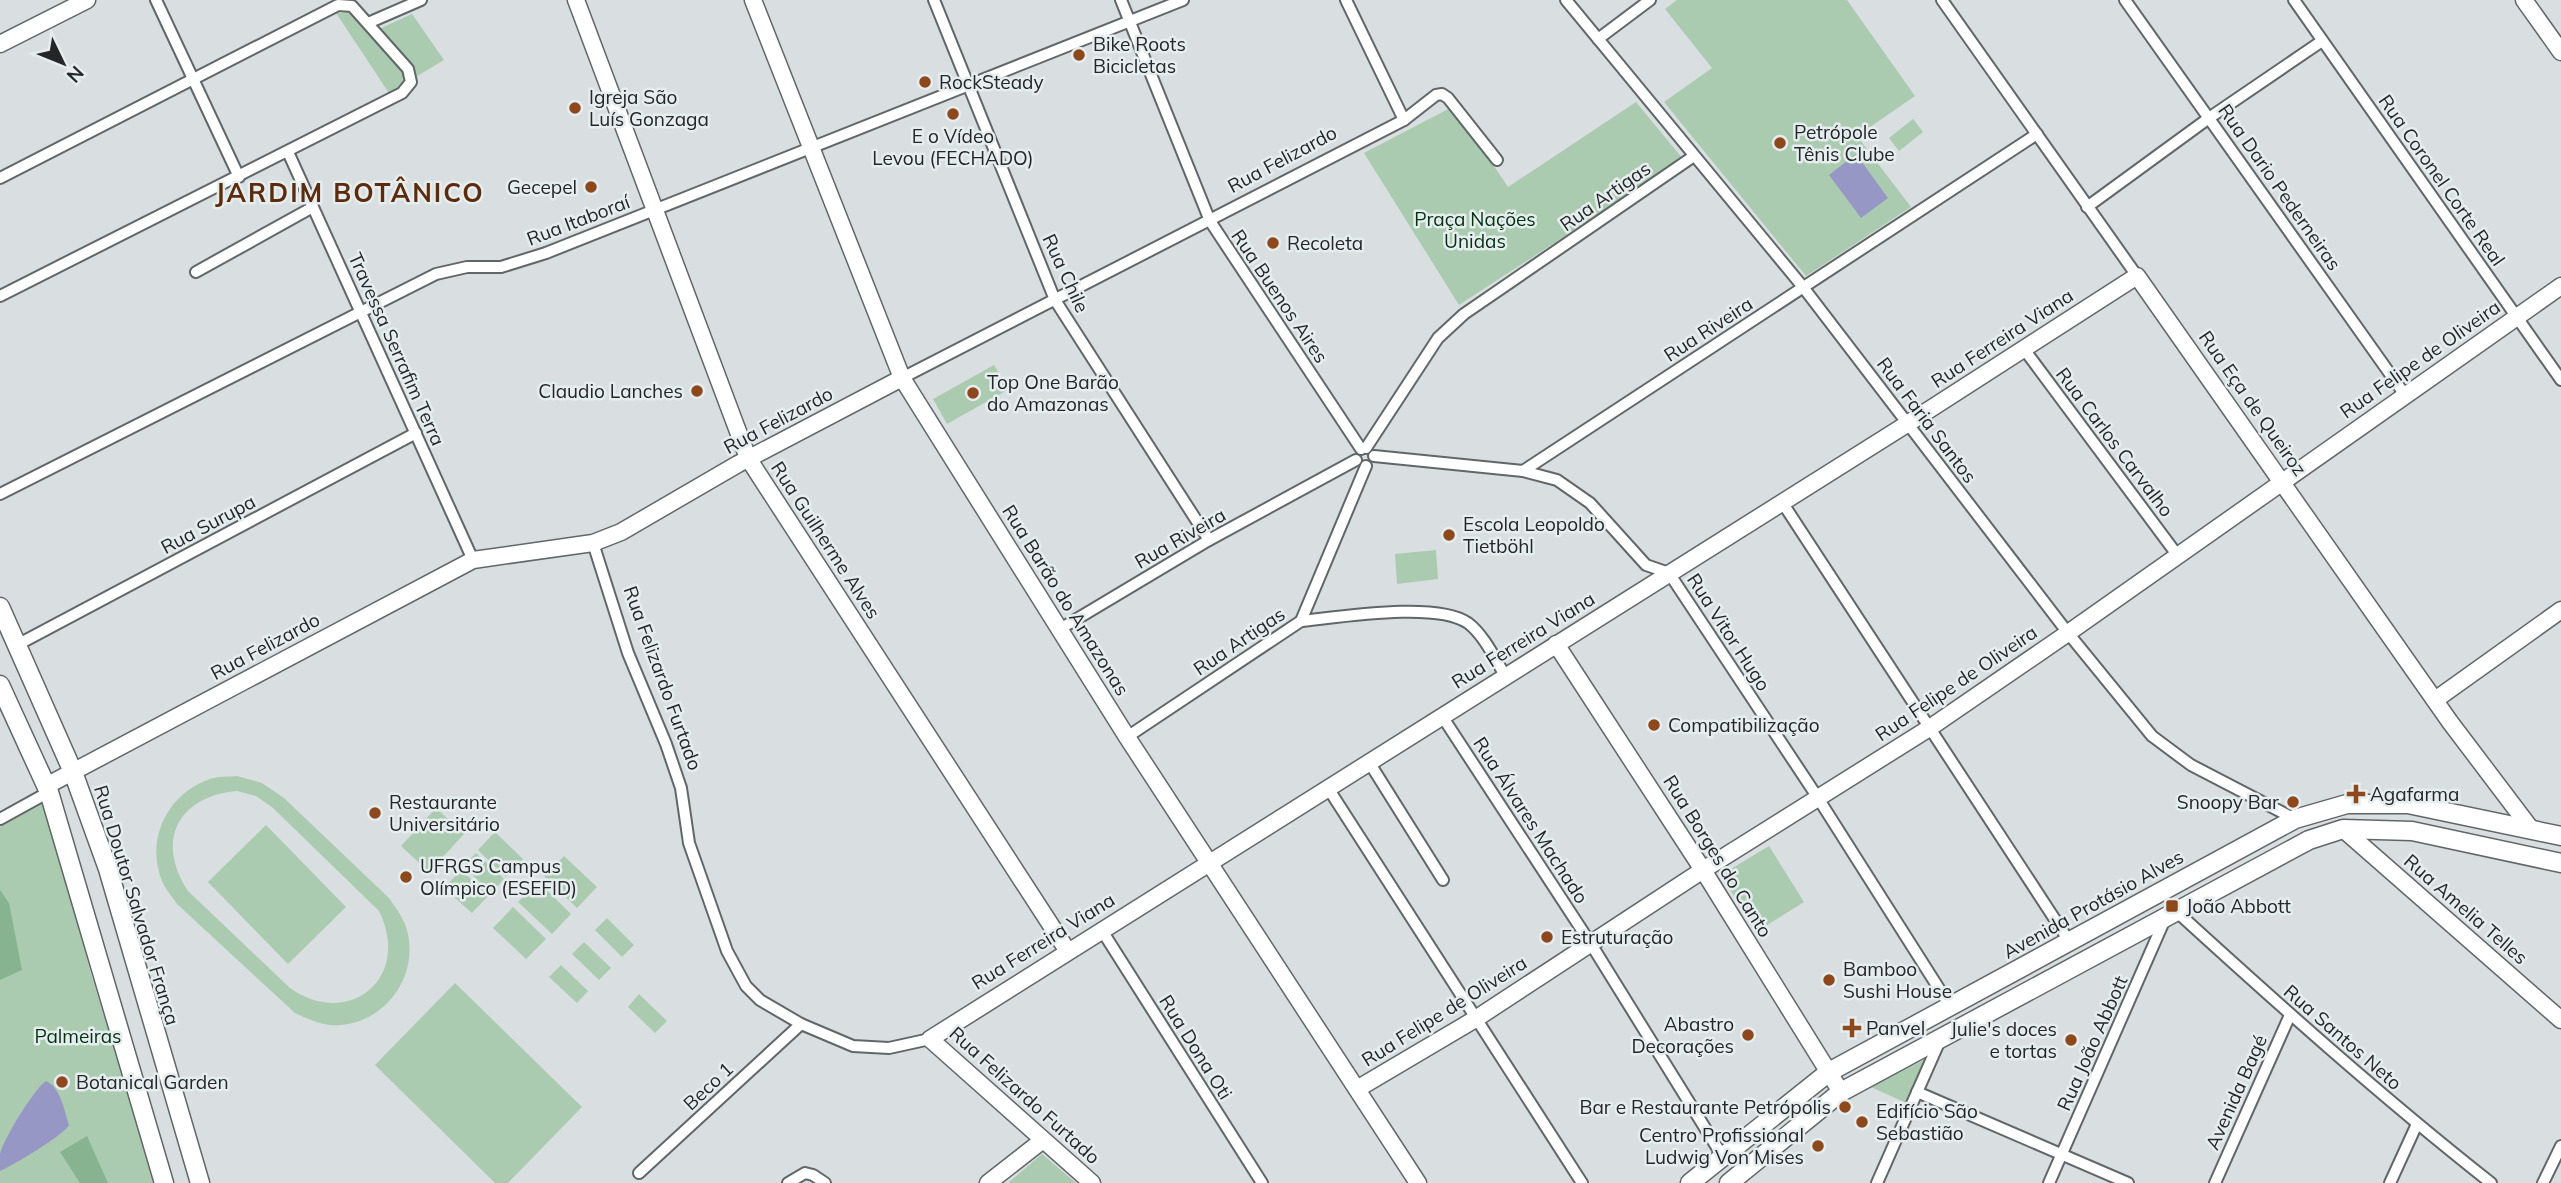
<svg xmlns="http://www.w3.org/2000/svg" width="2561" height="1183" font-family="Mulish,sans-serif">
<rect width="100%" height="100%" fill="#d9dfe1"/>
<g fill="#aacbaf" fill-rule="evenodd">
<path d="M1677 0H1847L1915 96 1857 136 1911 207 1806 276 1664 102 1712 68 1665 9Z"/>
<path d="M336 13H352L368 34 412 14 444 60 389 93Z"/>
<path d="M1636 102 1683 159 1459 305 1364 153 1454 106 1508 187Z"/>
<path d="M1913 119 1923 132 1899 151 1889 138Z"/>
<path d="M994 365 1009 389 947 424 933 399Z"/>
<path d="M1436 550 1438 579 1397 584 1395 554Z"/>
<path d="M237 776 262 783 284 798 389 898C398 911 408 924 409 941 414 982 383 1021 342 1025 325 1027 310 1020 295 1013L177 904C172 896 165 889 162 881 145 839 168 793 210 779 218 776 229 777 237 776ZM237 791 256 796 273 808 379 911C412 977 350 1030 290 988L188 891C155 841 178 796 237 791Z"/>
<path d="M46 802 91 974 156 1183H0V827Z"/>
<path d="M436 808 464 834 429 872 401 846Z"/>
<path d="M266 825 346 907 288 964 208 882Z"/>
<path d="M495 832 523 859 506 877 478 850Z"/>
<path d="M1769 846 1804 902 1756 932 1721 875Z"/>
<path d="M476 853 504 879 491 893 463 866Z"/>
<path d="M564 856 597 887 577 908 544 876Z"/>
<path d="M461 870 489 895 472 913 444 888Z"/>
<path d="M538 882 571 914 552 934 518 902Z"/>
<path d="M513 907 546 939 526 959 493 928Z"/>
<path d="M607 918 634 945 622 957 595 930Z"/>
<path d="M584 942 611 968 599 980 572 954Z"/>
<path d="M561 965 588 991 577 1003 549 977Z"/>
<path d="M455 983 582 1107 508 1183H495L375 1065Z"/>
<path d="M639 994 667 1021 655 1033 628 1007Z"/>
<path d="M1926 1059 1906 1103 1871 1087Z"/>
<path d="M1042 1154 1076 1183H1008Z"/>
</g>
<g fill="#88b390">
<path d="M0 890 9 903 22 970 0 980Z"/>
<path d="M87 1136 108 1183H80L60 1152Z"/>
</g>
<g fill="#9797c6">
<path d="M1856 154 1888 198 1861 218 1829 175Z"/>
<path d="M46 1081C61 1088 64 1110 69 1125 64 1135 12 1166 0 1171 0 1166 0 1159 0 1154 3 1140 34 1089 46 1081Z"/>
</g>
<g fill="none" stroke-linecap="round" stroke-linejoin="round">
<defs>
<g id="street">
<path d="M156 0 239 177"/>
<path d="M934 0 1055 300 1209 540"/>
<path d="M1121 0 1210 221 1361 449"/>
<path d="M1346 0 1404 120"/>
<path d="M1566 0 1803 287 2068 633 2152 736 2191 765 2295 819"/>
<path d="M1942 0 2137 276"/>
<path d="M2125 0 2405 395"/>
<path d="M2294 0 2561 380"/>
<path d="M368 23 421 0"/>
<path d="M1598 39 1650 0"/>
<path d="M288 152 473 560"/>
<path d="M0 178 338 5 352 6 408 69 411 82 402 93 0 296"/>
<path d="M2087 207 2209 118 2322 41"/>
<path d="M196 272 313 207"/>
<path d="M2024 349 2178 556"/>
<path d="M902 378 1404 120 1436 95 1442 94 1448 98 1497 160"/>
<path d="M1366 448 1438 338 1464 314 1694 156"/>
<path d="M1374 456 1523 471 1557 480 1590 503 1646 565 1669 573 1818 798 1950 1006"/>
<path d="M1523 471 2037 134"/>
<path d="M0 494 436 274 467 267H501L546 253 1183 0"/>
<path d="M1782 502 2069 941"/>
<path d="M593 543 628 653 666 744 681 788 689 843 727 951 746 986 760 1000 801 1024 853 1046 889 1048 930 1039"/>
<path d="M1301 621C1340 617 1437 601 1468 623 1484 635 1495 659 1506 677"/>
<path d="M1060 629 1209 540 1356 460"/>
<path d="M17 645 416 433"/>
<path d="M1442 716 1591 944 1723 1157"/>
<path d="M1127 737 1301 621 1366 466"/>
<path d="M1369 762 1443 880"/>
<path d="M1328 788 1582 1183"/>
<path d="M0 819 49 792"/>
<path d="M2176 911C2279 1005 2382 1097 2491 1183"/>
<path d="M1101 929 1262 1183"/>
<path d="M1917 1092 2128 1183"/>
<path d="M639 1173 801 1024"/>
<path d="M788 1183 805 1173 813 1175 825 1183"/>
<path d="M1877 1183 1941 1038"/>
<path d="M2049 1183 2165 919"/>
<path d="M2215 1183 2290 1015"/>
<path d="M2390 1183 2417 1124"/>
<path d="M2543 1183 2561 1146"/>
</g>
<g id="secondary">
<path d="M576 0 748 458 1067 950"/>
<path d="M753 0 902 378 1127 737 1418 1183"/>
<path d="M2524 0 2561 52"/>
<path d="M0 44 87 0"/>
<path d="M1556 644 1703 870 1841 1092"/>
<path d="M2435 700 2561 610"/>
<path d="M46 786 473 560 593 543 621 532 738 464 902 378"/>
<path d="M2343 829 2561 1020"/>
<path d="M1357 1089 1477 1018 1703 870 1931 727 2068 633 2561 286"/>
<path d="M988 1183 1043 1140"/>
<path d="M1092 1183 930 1039 1907 424 2137 276 2450 722 2531 829"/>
</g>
<g id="primary">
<path d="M0 607 73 772 108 869 200 1183"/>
<path d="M0 685 49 792 164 1183"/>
<path d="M1690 1183 1829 1072 2295 819 2347 804H2408L2561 836"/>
<path d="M1729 1183 1841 1092 2309 840 2343 829 2412 831 2561 863"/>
</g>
</defs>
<use href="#street" stroke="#616768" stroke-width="14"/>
<use href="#secondary" stroke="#616768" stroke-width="19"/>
<use href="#primary" stroke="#616768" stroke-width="21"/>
<use href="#street" stroke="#fff" stroke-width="10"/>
<use href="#secondary" stroke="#fff" stroke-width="16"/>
<use href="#primary" stroke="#fff" stroke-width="18"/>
</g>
<g fill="#8d481d" stroke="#e6edee" stroke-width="2.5">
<circle cx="1079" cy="55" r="7"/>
<circle cx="925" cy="82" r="7"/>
<circle cx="575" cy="108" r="7"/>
<circle cx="953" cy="114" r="7"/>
<circle cx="1780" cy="143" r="7"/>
<circle cx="591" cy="187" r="7"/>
<circle cx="1273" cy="243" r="7"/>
<circle cx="697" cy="391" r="7"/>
<circle cx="973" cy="393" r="7"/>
<circle cx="1449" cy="535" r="7"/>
<circle cx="1654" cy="725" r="7"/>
<path d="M2352.5 783.5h7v7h7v7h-7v7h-7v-7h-7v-7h7z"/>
<circle cx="2293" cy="802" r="7"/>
<circle cx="375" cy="813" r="7"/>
<circle cx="406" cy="877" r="7"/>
<rect x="2165" y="899" width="14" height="14" rx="3.5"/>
<circle cx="1547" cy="937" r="7"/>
<circle cx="1829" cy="980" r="7"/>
<path d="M1848.5 1017.5h7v7h7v7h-7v7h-7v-7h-7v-7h7z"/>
<circle cx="1748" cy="1035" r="7"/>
<circle cx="2071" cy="1040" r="7"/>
<circle cx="62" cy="1082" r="7"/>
<circle cx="1845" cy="1107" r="7"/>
<circle cx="1862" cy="1122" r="7"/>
<circle cx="1818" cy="1146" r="7"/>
</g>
<g text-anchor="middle" stroke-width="5" stroke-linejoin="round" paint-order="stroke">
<g font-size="19" fill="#242627" stroke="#e6edee" text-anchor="start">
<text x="1093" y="51">Bike Roots<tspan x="1093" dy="22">Bicicletas</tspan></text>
<text x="939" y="89">RockSteady</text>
<text x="589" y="104">Igreja São<tspan x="589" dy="22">Luís Gonzaga</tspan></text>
<text x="1794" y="139">Petrópole<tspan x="1794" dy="22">Tênis Clube</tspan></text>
<text x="953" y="143" text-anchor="middle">E o Vídeo<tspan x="953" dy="22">Levou (FECHADO)</tspan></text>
<text x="577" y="194" text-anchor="end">Gecepel</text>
<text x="1287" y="250">Recoleta</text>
<text x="987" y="389">Top One Barão<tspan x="987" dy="22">do Amazonas</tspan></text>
<text x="683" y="398" text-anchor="end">Claudio Lanches</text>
<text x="1463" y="531">Escola Leopoldo<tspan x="1463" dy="22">Tietböhl</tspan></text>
<text x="1668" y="732">Compatibilização</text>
<text x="2370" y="801">Agafarma</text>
<text x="389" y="809">Restaurante<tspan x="389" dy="22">Universitário</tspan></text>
<text x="2279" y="809" text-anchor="end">Snoopy Bar</text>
<text x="420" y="873">UFRGS Campus<tspan x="420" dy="22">Olímpico (ESEFID)</tspan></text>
<text x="2186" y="913">João Abbott</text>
<text x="1561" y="944">Estruturação</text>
<text x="1843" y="976">Bamboo<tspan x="1843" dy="22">Sushi House</tspan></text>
<text x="1734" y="1031" text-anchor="end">Abastro<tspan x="1734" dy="22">Decorações</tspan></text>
<text x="1866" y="1035">Panvel</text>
<text x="2057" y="1036" text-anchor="end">Julie's doces<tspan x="2057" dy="22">e tortas</tspan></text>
<text x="76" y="1089">Botanical Garden</text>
<text x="1831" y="1114" text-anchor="end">Bar e Restaurante Petrópolis</text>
<text x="1876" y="1118">Edifício São<tspan x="1876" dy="22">Sebastião</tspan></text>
<text x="1804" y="1142" text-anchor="end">Centro Profissional<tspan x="1804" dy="22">Ludwig Von Mises</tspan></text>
</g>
<g font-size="19" fill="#242627" stroke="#e6edee">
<text transform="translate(1282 159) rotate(-28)" y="7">Rua Felizardo</text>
<text transform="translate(2442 180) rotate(55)" y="7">Rua Coronel Corte Real</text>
<text transform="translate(2280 187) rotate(55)" y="7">Rua Dario Pederneiras</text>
<text transform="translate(1605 196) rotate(-35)" y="7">Rua Artigas</text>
<text transform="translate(578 220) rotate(-21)" y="7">Rua Itaboraí</text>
<text transform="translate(1066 273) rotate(65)" y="7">Rua Chile</text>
<text transform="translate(1280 296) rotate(56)" y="7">Rua Buenos Aires</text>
<text transform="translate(1708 329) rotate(-33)" y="7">Rua Riveira</text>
<text transform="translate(2002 338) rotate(-33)" y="7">Rua Ferreira Viana</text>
<text transform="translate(397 349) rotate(66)" y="7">Travessa Serrafim Terra</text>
<text transform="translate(2420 359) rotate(-35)" y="7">Rua Felipe de Oliveira</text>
<text transform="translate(2253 403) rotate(55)" y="7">Rua Eça de Queiroz</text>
<text transform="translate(778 420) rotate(-28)" y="7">Rua Felizardo</text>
<text transform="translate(1927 420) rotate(53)" y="7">Rua Faria Santos</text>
<text transform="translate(2115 442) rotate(53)" y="7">Rua Carlos Carvalho</text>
<text transform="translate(208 524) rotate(-28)" y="7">Rua Surupa</text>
<text transform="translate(1180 538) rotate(-30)" y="7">Rua Riveira</text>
<text transform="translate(826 540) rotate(57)" y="7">Rua Guilherme Alves</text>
<text transform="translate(1066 600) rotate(58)" y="7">Rua Barão do Amazonas</text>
<text transform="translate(1729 632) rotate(57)" y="7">Rua Vitor Hugo</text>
<text transform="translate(1523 640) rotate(-32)" y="7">Rua Ferreira Viana</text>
<text transform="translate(1239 641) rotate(-34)" y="7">Rua Artigas</text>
<text transform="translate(265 646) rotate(-28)" y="7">Rua Felizardo</text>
<text transform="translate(663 678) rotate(70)" y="7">Rua Felizardo Furtado</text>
<text transform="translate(1956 683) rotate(-34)" y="7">Rua Felipe de Oliveira</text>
<text transform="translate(1531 820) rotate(57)" y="7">Rua Álvares Machado</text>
<text transform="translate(1718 856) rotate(58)" y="7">Rua Borges do Canto</text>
<text transform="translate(2093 904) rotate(-29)" y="7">Avenida Protásio Alves</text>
<text transform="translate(137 905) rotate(73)" y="7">Rua Doutor Salvador França</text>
<text transform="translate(2466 909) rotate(41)" y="7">Rua Amelia Telles</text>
<text transform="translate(1043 941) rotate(-32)" y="7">Rua Ferreira Viana</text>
<text transform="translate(1444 1011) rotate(-32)" y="7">Rua Felipe de Oliveira</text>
<text transform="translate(2343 1037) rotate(41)" y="7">Rua Santos Neto</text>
<text transform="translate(2092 1043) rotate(-66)" y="7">Rua João Abbott</text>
<text transform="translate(1196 1047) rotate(58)" y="7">Rua Dona Oti</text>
<text transform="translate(708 1086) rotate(-43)" y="7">Beco 1</text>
<text transform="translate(2236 1092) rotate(-66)" y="7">Avenida Bagé</text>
<text transform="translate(1025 1095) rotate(42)" y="7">Rua Felizardo Furtado</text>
</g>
<g font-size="19" fill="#003312" stroke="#e6edee">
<text x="1475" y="226">Praça Nações<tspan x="1475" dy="22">Unidas</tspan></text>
<text x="78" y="1043">Palmeiras</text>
</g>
<g font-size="26" font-weight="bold" letter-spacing="2" fill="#5a2b0d" stroke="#e6edee">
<text x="350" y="202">JARDIM BOTÂNICO</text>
</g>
</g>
<g transform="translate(63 63) rotate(133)" stroke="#e6edee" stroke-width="5" paint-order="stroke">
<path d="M0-5L12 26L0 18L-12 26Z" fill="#242627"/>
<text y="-10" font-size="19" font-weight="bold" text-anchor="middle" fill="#242627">N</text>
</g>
</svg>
